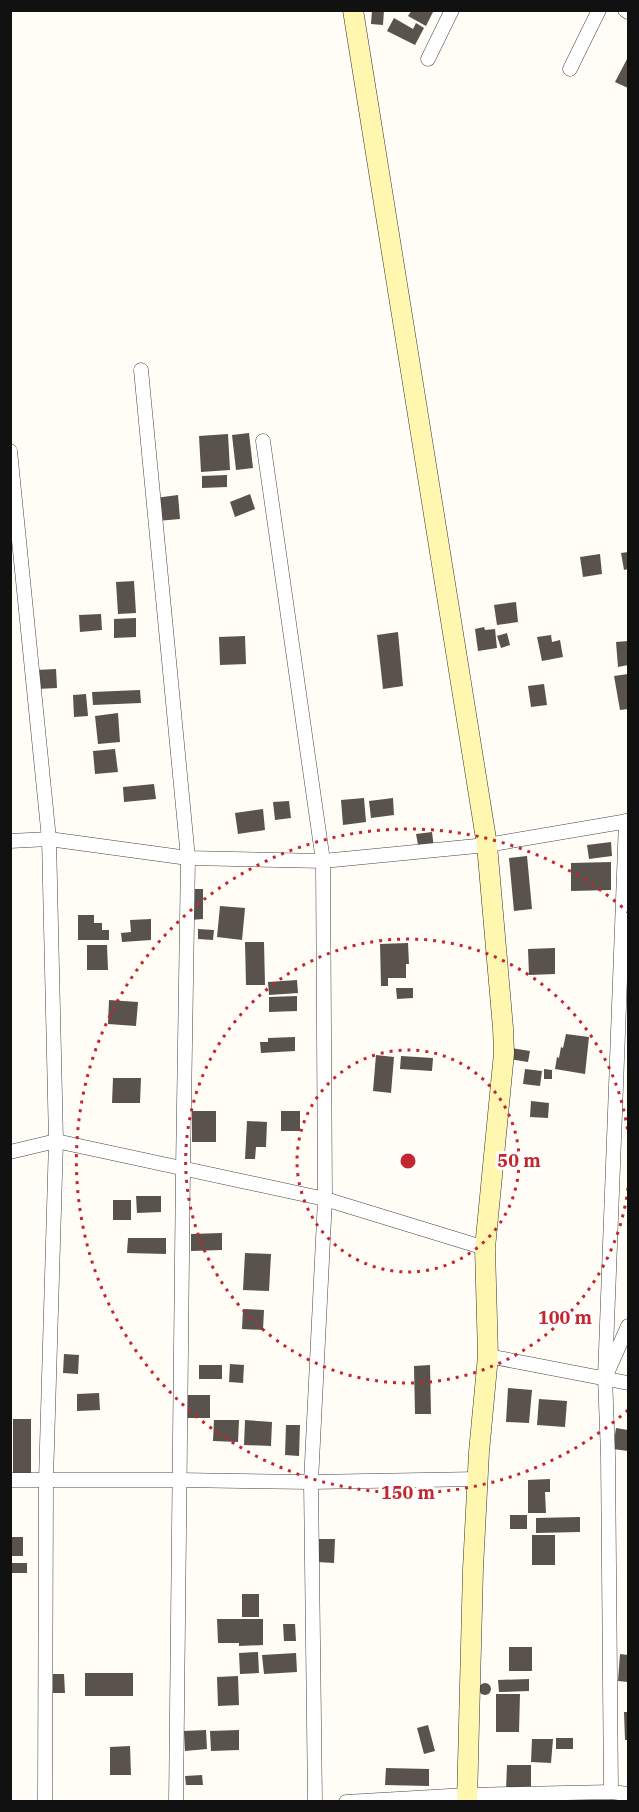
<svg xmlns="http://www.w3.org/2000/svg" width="639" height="1812" font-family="'IBM Plex Serif',serif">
<rect width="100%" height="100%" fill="#fffdf5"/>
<g fill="#5a524d">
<path d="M372 10H384L383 25 371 24Z"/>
<path d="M412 10H434L426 26 408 16Z"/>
<path d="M394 18 413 29 416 23 424 28 415 45 387 31Z"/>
<path d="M627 59 628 60V88L615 82Z"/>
<path d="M249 433 253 468 236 470 232 435Z"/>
<path d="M228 434 230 470 201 472 199 436Z"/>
<path d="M227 475V487L202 488V476Z"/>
<path d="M250 494 255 509 235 517 230 502Z"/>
<path d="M178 495 180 519 157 521 155 498Z"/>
<path d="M628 552V569L624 570 621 553Z"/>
<path d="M600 554 602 574 583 577 580 557Z"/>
<path d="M134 581 136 613 118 614 116 582Z"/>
<path d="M516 602 518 622 497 625 494 605Z"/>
<path d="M101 614 102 630 80 632 79 615Z"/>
<path d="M136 618V637L114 638V619Z"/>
<path d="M484 627 485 630 495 629 497 648 478 651 475 629Z"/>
<path d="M398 632 403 686 383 689 377 635Z"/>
<path d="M507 633 510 645 501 648 497 636Z"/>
<path d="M551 635 552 642 560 640 563 657 542 661 537 637Z"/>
<path d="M245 636 246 664 220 665 219 637Z"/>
<path d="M628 641V665L618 667 616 642Z"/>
<path d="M56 669 57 688 37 689 36 670Z"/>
<path d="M628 674V709L620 710 614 676Z"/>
<path d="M544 684 547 705 531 707 528 686Z"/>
<path d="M140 690 141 703 93 705 92 692Z"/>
<path d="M86 694 88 716 74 717 73 695Z"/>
<path d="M118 713 120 742 98 744 95 716Z"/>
<path d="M115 749 118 772 95 774 93 751Z"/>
<path d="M154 784 156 799 124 802 123 787Z"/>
<path d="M364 798 366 822 343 825 341 800Z"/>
<path d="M393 798 394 815 371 818 369 801Z"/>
<path d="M289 801 291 818 275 820 273 802Z"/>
<path d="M263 809 265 830 238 834 235 813Z"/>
<path d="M432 832 434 848 419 850 416 834Z"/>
<path d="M611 842 612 856 589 859 587 845Z"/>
<path d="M527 856 532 909 514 911 509 858Z"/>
<path d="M611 862V890L571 891V863Z"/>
<path d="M190 889H203V919L190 920Z"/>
<path d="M220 906 245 908 242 940 217 937Z"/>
<path d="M78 915H94V923H102V930H109V940H78Z"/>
<path d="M151 919V940L122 942 121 933 131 932 130 920Z"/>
<path d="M198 929 214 930 213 940 198 939Z"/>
<path d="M245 942H264L265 985H246Z"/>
<path d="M408 943 409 964H406V978H388V986H381L380 944Z"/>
<path d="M87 945H107L108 970H87Z"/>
<path d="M555 948V974L529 975 528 949Z"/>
<path d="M297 980 298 993 269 995 268 982Z"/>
<path d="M396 988H413V998L397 999Z"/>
<path d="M297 996V1011L269 1012V997Z"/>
<path d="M109 1000 138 1002 136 1026 108 1024Z"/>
<path d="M566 1034 589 1037 585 1074 555 1069 557 1057 559 1058 561 1047 563 1048Z"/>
<path d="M295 1037V1051L261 1053 260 1042H268V1038Z"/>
<path d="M511 1048 530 1051 528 1062 509 1059Z"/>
<path d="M376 1055 394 1057 391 1093 373 1091Z"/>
<path d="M401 1056 433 1058 432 1071 400 1069Z"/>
<path d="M525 1069 542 1071 540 1086 523 1084Z"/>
<path d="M544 1069 552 1070V1079H544Z"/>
<path d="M113 1078H141L140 1103H112Z"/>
<path d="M531 1101 549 1103 548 1118 530 1117Z"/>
<rect x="192" y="1111" width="24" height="31"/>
<rect x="281" y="1111" width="19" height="20"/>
<path d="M247 1121 267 1122 266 1147H256L255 1159H245Z"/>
<path d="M136 1196H161V1212L137 1213Z"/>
<rect x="113" y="1200" width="18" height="20"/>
<path d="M222 1233V1250L191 1251V1234Z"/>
<path d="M128 1238H166V1254L127 1253Z"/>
<path d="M245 1253 271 1254 269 1291 243 1290Z"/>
<path d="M243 1309 264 1310 263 1330 242 1329Z"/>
<path d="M64 1354 79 1355 78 1374 63 1373Z"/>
<path d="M230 1364 244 1365 243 1383 229 1382Z"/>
<rect x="199" y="1365" width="23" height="14"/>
<path d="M430 1365 431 1414H415L414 1366Z"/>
<path d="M508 1388 532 1390 529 1423 506 1422Z"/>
<path d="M99 1393 100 1410 77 1411V1394Z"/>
<rect x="187" y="1395" width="23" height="23"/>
<path d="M539 1399 567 1401 565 1427 537 1425Z"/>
<rect x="13" y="1419" width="18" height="54"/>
<path d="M214 1420H239L238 1442 213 1441Z"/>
<path d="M245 1420 272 1422 271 1446 244 1445Z"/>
<path d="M286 1425H300L299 1456 285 1455Z"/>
<path d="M616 1428 628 1430V1451L613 1449Z"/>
<path d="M550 1479V1492H545L546 1513H528V1480Z"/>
<rect x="510" y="1515" width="17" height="14"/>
<path d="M580 1517V1532L536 1533V1518Z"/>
<rect x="532" y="1535" width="23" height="30"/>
<rect x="10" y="1537" width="13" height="19"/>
<path d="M319 1539H335L334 1563 317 1562Z"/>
<rect x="10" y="1563" width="17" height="10"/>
<rect x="242" y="1594" width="17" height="23"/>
<path d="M217 1619H263V1645L239 1646V1643H218Z"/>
<path d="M283 1624H295L296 1641H284Z"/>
<rect x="509" y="1647" width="23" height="24"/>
<path d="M258 1652 259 1673 240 1674 239 1653Z"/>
<path d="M296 1653 297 1672 264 1674 262 1655Z"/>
<path d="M620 1654 628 1655V1682L618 1681Z"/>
<rect x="85" y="1673" width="48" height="23"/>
<path d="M53 1674H64L65 1693H53Z"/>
<path d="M238 1676 239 1705 218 1706 217 1677Z"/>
<path d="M529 1679V1691L499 1692 498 1680Z"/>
<circle cx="485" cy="1689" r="6"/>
<path d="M496 1694H520L519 1732H496Z"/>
<path d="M624 1712H628V1740H625Z"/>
<path d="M428 1725 435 1751 424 1754 417 1728Z"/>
<path d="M206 1730 207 1749 185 1751 184 1731Z"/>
<path d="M239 1730V1750L211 1751 210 1731Z"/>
<rect x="556" y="1738" width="17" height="11"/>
<path d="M532 1739H553L551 1763 531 1762Z"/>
<path d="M130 1746 131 1775H110V1747Z"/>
<path d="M507 1765H531V1791L506 1790Z"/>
<path d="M386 1768 429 1769V1786L385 1785Z"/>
<path d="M202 1775 203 1785H186L185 1776Z"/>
</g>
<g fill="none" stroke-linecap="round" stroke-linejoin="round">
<defs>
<g id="street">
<path d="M625 10 628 12"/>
<path d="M428 59 452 10"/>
<path d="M570 69 599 10"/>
<path d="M141 370 188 858 183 1168 176 1802"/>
<path d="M263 441 323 861 325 1199 311 1482 315 1802"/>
<path d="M10 451 49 839 56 1141 46 1480 45 1802"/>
<path d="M10 841 49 839 188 858 323 861 487 845 628 821"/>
<path d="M10 1152 56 1141 325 1199 485 1248"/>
<path d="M488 1356 628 1383"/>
<path d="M608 1371 628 1326"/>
<path d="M10 1480H179L311 1482 478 1479"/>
<path d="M611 1792 608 1455 605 1377 626 821"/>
<path d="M346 1802 467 1795 611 1792 628 1794"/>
</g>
<path id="secondary" d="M353 10 487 845 503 1028 504 1053 485 1248 488 1356 479 1452 473 1569 467 1802"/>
</defs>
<use href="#street" stroke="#444" stroke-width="15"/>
<use href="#secondary" stroke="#333" stroke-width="21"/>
<use href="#street" stroke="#fff" stroke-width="14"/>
<use href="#secondary" stroke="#fff6b0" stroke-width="20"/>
</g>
<g fill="none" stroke="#c4262e" stroke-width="3" stroke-dasharray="3 6">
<circle cx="408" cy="1161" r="111"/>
<path d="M628 1188A222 222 0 1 1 628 1134"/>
<path d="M628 1410A332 332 0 1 1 628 912"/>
</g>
<circle cx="408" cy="1161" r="9" fill="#c4262e" stroke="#fff" stroke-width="3"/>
<g font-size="18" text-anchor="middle" font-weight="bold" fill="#c4262e" stroke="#fff" stroke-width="6" stroke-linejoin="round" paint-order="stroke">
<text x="519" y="1167">50 m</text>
<text x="565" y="1324">100 m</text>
<text x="408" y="1499">150 m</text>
</g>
<rect width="639" height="1812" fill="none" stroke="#111111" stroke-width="24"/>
</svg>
